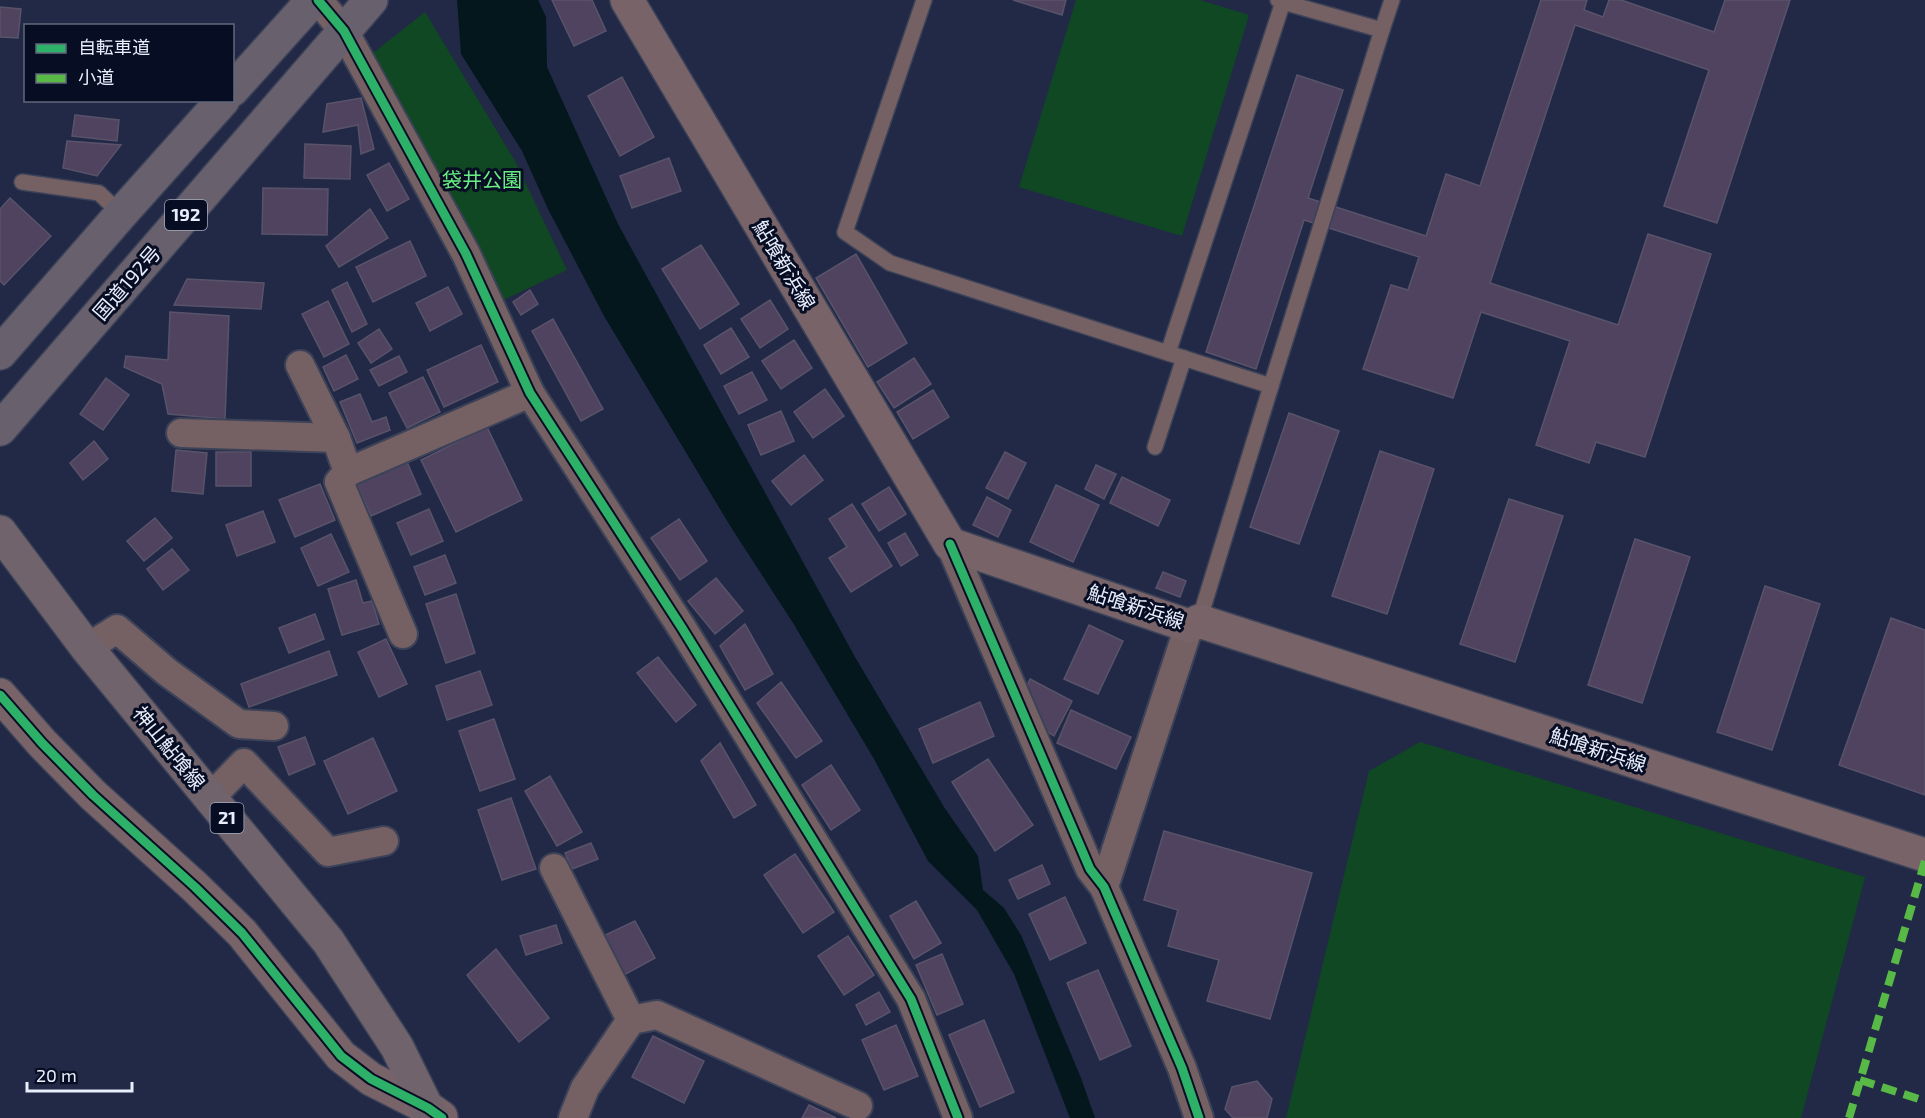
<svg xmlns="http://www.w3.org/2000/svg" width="1925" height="1118" font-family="'Exo 2','Noto Sans JP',sans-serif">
<rect width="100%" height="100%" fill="#212946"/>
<g fill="#104823">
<path d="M1076 0H1200L1249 15 1182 236 1019 187Z"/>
<path d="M425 12 515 161 567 270 501 301 373 53Z"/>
<path d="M1420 742 1865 877 1801 1118H1286L1369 771Z"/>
</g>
<path fill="#03171d" d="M457 0H538L546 17 547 67 618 224 855 657 944 807 978 856 983 890 1004 908 1021 935 1081 1078 1095 1118H1070L1014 974 977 910 928 861 874 759 793 623 729 524 604 316 548 209 522 151 461 54Z"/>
<g fill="#4f4360" stroke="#59536a" stroke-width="1.5">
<path d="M552 0H592L606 31 574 46Z"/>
<path d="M1013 0H1066L1062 15Z"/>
<path d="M1541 0H1587L1584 10 1603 17 1609 0H1621L1714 32 1725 0H1790L1717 223 1664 206 1709 70 1575 25 1490 283 1618 325 1648 234 1711 254 1645 457 1596 442 1589 463 1536 445 1570 341 1481 312 1453 398 1363 369 1391 285 1408 290 1419 257 1304 220 1256 369 1206 352 1297 75 1343 90 1308 198 1426 236 1446 174 1480 186Z"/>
<path d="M0 7 21 9 18 38 0 37Z"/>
<path d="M622 77 654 137 620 156 588 96Z"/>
<path d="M361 98 374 149 361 154 358 125 323 132 327 104Z"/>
<path d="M75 115 119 120 117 141 72 136Z"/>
<path d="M67 141 121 145 97 176 63 168Z"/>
<path d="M305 144 351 146 350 179 304 178Z"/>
<path d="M669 158 681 191 632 208 620 176Z"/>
<path d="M389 163 409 199 387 211 367 175Z"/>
<path d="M263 188 328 189 327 235 262 234Z"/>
<path d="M10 198 51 236 4 285 0 281V209Z"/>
<path d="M370 209 388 238 339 267 326 246Z"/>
<path d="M410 241 426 276 373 302 356 267Z"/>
<path d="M701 245 739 304 700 329 662 269Z"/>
<path d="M856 254 907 343 868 367 816 278Z"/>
<path d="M187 279 264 283 261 309 174 305Z"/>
<path d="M347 282 367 324 352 332 332 290Z"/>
<path d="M448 287 462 314 430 331 416 303Z"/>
<path d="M530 290 538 304 521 315 513 302Z"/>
<path d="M770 300 788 329 760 348 741 319Z"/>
<path d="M328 301 349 344 324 357 302 314Z"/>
<path d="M170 312 229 316 225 419 168 414 162 384 124 367 126 356 168 360Z"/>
<path d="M553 319 603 409 581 421 532 331Z"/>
<path d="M731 328 749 357 721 374 704 345Z"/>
<path d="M379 329 392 349 371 363 358 343Z"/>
<path d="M794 340 812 368 781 389 762 361Z"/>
<path d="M481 345 498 382 444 407 427 370Z"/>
<path d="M346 355 358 379 334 391 323 367Z"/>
<path d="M399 356 407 372 379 386 370 370Z"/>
<path d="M914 358 931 384 894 408 877 382Z"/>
<path d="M752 372 767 400 739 414 724 386Z"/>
<path d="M423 377 440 412 407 428 389 393Z"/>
<path d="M106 378 129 395 103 430 80 414Z"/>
<path d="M825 389 844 416 813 438 794 412Z"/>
<path d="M933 390 949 417 913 439 897 412Z"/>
<path d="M360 394 372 422 386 417 390 430 357 443 340 402Z"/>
<path d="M781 411 794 441 761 455 748 425Z"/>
<path d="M1289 413 1339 431 1299 544 1250 527Z"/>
<path d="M487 427 522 500 456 532 421 460Z"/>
<path d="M94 441 108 459 83 480 70 463Z"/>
<path d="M176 450 207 453 203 494 172 491Z"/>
<path d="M1380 451 1434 469 1387 614 1332 596Z"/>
<rect x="216" y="452" width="35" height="34"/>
<path d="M1005 452 1026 463 1008 499 986 488Z"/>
<path d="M804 455 823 480 791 505 772 481Z"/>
<path d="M407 462 421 494 371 516 357 485Z"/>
<path d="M1096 465 1116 474 1104 499 1085 489Z"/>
<path d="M1122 477 1170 500 1158 526 1110 503Z"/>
<path d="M320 484 335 520 295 537 279 500Z"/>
<path d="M1056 485 1099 505 1073 562 1030 542Z"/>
<path d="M889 487 906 514 879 531 862 504Z"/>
<path d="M987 497 1011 510 998 537 973 525Z"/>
<path d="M1509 499 1563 516 1515 662 1460 644Z"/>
<path d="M852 504 892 566 851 592 829 558 847 547 829 519Z"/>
<path d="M429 509 443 541 411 555 397 523Z"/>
<path d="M263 511 275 542 237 556 226 525Z"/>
<path d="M155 518 172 538 144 561 127 541Z"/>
<path d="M679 519 707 561 680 580 651 538Z"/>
<path d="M905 533 918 555 901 566 888 543Z"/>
<path d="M331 534 349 572 318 586 301 548Z"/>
<path d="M1635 539 1690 557 1642 703 1588 685Z"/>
<path d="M172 549 189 570 163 590 147 569Z"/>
<path d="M445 555 456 583 425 595 414 567Z"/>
<path d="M1163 572 1186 581 1180 597 1156 588Z"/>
<path d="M716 578 743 611 715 634 688 601Z"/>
<path d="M356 580 363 603 372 601 379 624 342 635 328 589Z"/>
<path d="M1765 586 1820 604 1772 750 1717 732Z"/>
<path d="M456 594 475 653 446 663 426 604Z"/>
<path d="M315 614 324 639 289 653 279 628Z"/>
<path d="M1891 618 1925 630V795L1839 765Z"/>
<path d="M745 624 773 674 745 690 720 646Z"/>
<path d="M1089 625 1123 641 1098 694 1064 679Z"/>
<path d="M386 639 407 684 379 697 358 652Z"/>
<path d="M329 651 337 675 249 707 241 684Z"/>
<path d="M658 657 696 705 676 722 637 673Z"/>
<path d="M480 671 492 705 447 720 436 686Z"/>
<path d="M1030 679 1072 701 1054 736 1043 729 1026 688Z"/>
<path d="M781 682 822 741 796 758 757 703Z"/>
<path d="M980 702 994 736 933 763 919 729Z"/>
<path d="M1071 710 1131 737 1116 769 1057 743Z"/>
<path d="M494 719 515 779 480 791 459 731Z"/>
<path d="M305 737 315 764 289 775 278 747Z"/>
<path d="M373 738 397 791 348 814 324 761Z"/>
<path d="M720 743 756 805 734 818 701 761Z"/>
<path d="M988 759 1033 825 995 851 952 782Z"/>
<path d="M831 765 860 810 831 830 802 785Z"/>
<path d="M550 776 582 832 557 846 525 791Z"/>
<path d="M511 798 536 869 502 880 478 810Z"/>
<path d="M1164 831 1312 873 1270 1019 1207 1001 1219 960 1168 946 1178 910 1144 900Z"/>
<path d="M591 843 598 859 572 869 565 853Z"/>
<path d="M795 854 834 912 803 933 764 875Z"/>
<path d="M1042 865 1050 884 1018 899 1009 880Z"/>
<path d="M1065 897 1086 943 1050 960 1029 914Z"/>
<path d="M916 901 941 943 914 959 890 916Z"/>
<path d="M635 921 655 958 624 975 603 936Z"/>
<path d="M556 925 562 943 526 955 520 936Z"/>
<path d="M848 936 874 975 844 995 818 956Z"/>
<path d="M496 949 549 1018 519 1042 467 975Z"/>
<path d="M942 954 963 1004 937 1015 916 965Z"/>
<path d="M1098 970 1131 1046 1100 1060 1067 983Z"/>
<path d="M879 992 890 1012 866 1025 856 1005Z"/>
<path d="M984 1020 1014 1092 980 1107 949 1035Z"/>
<path d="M896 1025 918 1076 884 1090 862 1040Z"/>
<path d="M653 1036 704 1061 684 1103 632 1077Z"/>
<path d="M1257 1081 1272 1099 1267 1118H1233L1225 1109 1232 1087Z"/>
<path d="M809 1105 836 1118H802Z"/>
</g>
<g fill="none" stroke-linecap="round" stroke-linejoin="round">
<defs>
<g id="lane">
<path d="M924 0 845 232 890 263 1168 353 1283 2 1278 0"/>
<path d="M1382 30 1392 0"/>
<path d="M22 182 99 193 121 214"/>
<path d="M1168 353 1271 386 1382 30 1283 2"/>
<path d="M1155 447 1184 358"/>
<path d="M1199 621 1271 386"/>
</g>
<g id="street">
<path d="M318 0 344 31 357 55 466 254 530 393 682 628 911 999 958 1118"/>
<path d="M300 365 336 438"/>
<path d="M181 433 336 438 348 472 530 393"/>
<path d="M348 472 339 482 403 634"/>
<path d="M950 544 1090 869 1104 887 1182 1068 1199 1118"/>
<path d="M87 648 117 629 167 672 239 724 274 726"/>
<path d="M210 798 244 763 328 852 384 841"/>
<path d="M554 868 631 1020 657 1015 858 1106"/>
<path d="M1104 887 1189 626"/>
<path d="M573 1118 585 1088 631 1020"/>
</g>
<g id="secondary">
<path d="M627 0 950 544 1189 626 1199 621 1925 855"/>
<path d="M0 695 42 743 93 795 195 887 242 933 341 1056 371 1079 428 1108 441 1117"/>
</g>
<path id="primary" d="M0 532 87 648 328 941 397 1047 432 1118"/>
<g id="highway">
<path d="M232 90 313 0"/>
<path d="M0 353 121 214 223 100"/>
<path d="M0 429 371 0"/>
</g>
</defs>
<use href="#lane" stroke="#3c4258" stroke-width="18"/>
<use href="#street" stroke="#3c4258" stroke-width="32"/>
<use href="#secondary" stroke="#3c4258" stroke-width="36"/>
<use href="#primary" stroke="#3c4258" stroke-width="36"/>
<use href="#highway" stroke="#3c4258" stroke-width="36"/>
<use href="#lane" stroke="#756063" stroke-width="15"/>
<use href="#street" stroke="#756063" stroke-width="28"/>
<use href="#secondary" stroke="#786369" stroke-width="33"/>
<use href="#primary" stroke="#71636c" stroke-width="33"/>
<use href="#highway" stroke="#68606d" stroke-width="33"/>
<g stroke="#58b947" stroke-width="8" stroke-dasharray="15 8" stroke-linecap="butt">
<path d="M1860 1080 1925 1101"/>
<path d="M1849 1118 1925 861"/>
</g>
<defs>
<g id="cycleway">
<path d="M318 0 344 31 357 55 466 254 530 393 682 628 911 999 958 1118"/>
<path d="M950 544 1090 869 1104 887 1182 1068 1199 1118"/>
<path d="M0 695 42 743 93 795 195 887 242 933 341 1056 371 1079 428 1108 442 1118"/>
</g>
</defs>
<use href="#cycleway" stroke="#070e24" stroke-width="13"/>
<use href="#cycleway" stroke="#2db169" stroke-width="9"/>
</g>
<g text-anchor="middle" stroke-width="6" stroke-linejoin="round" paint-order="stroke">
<g fill="#070e24" stroke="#a4abbb" stroke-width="1.5">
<rect x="165" y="200" width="42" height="30" rx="4.5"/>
<rect x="210.5" y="803" width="33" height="30" rx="4.5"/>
</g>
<g font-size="18" font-weight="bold" fill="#e8eefc">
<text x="186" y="221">192</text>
<text x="227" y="824">21</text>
</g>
<g font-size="20" fill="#68ee81" stroke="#070e24">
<text x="482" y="187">袋井公園</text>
</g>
<g font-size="20" fill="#e8eefc" stroke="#070e24">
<text transform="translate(784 265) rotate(59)" y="7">鮎喰新浜線</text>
<text transform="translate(127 283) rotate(-49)" y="7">国道192号</text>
<text transform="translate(1136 607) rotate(18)" y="7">鮎喰新浜線</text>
<text transform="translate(169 748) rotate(51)" y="7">神山鮎喰線</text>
<text transform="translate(1598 750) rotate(18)" y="7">鮎喰新浜線</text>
</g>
</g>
<rect x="24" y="24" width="210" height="78" fill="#070e24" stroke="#61687a" stroke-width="1.5"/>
<rect x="36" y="44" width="30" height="9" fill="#2db169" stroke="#61687a" stroke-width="1.5"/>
<text x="78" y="54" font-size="18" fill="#e8eefc">自転車道</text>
<rect x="36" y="74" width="30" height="9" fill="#58b947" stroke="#61687a" stroke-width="1.5"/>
<text x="78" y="84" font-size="18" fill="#e8eefc">小道</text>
<path d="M27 1082v9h105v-9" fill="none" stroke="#e8eefc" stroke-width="3"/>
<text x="36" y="1082" font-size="18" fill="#e8eefc" stroke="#070e24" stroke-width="4.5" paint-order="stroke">20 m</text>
</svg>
